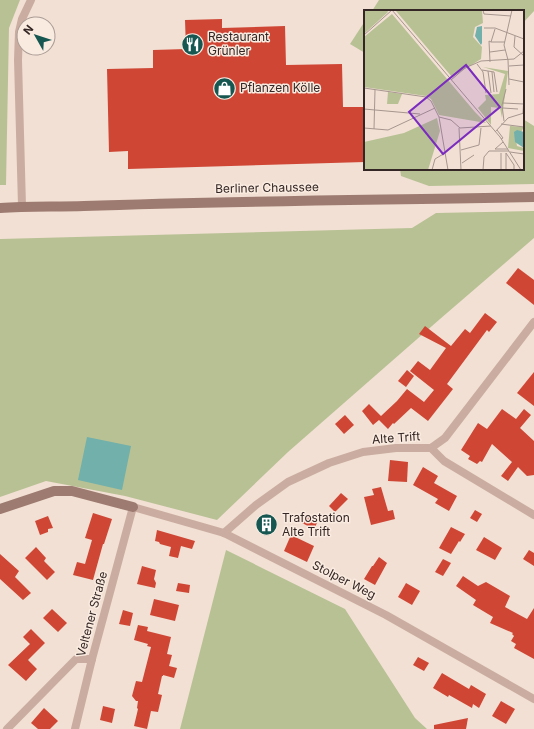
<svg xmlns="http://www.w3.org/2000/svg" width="534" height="729" font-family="Inter,sans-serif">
<rect width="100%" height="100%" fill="#f2e0d4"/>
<g fill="#b8c194">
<path d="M0 0H20L9 28 6 185H0Z"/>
<path d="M379 0H534V11L523 23V11H372Z"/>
<path d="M365 21V53L350 44Z"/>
<path d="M523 119 534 126V184L429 186 401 176 400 169H523Z"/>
<path d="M534 211V238L440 319 288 452 217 520 125 496 46 481 0 497V239L412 228 436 213Z"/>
<path d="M226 550 345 609 415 718 427 729H180Z"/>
</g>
<path fill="#71b0ab" d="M87 437 131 446 122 490 78 480Z"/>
<g fill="#cf4635">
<path d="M222 19V28L285 26 286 65 342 64 343 107H365V162L128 169V151L109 152 107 69 153 68V50L186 49 185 20Z"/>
<path d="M518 268 534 280V305L506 283Z"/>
<path d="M485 313 497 322 489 332 487 330 447 384 453 389 428 421 411 408 394 424 393 423 388 429 379 420 373 425 362 411 369 404 381 416 397 401 407 389 424 402 434 390 410 371 418 361 430 370 446 348 419 334 425 326 451 346 465 329 470 333Z"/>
<path d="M407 370 414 376 406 387 398 381Z"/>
<path d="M534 372V406L517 393Z"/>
<path d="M502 409 516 419 524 409 531 415 520 428 534 441V475L527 476 518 467 508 481 501 476 512 462 492 444 482 462 480 461 477 464 468 459 470 456 461 450 478 423 487 429Z"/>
<path d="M345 415 354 425 344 434 335 424Z"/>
<path d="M390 460 408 462 407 482 388 481Z"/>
<path d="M423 467 438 476 434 483 457 496 449 511 435 503 438 499 413 485Z"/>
<path d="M381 487 388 511 393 510 395 519 371 525 364 497 374 495 372 489Z"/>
<path d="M341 493 348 499 335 512 329 506Z"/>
<path d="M475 510 482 514 477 522 470 518Z"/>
<path d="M93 513 112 519 104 544H103L93 580 73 575 77 562 85 564 92 540 85 538Z"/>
<path d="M302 513 318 521 314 529 298 521Z"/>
<path d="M48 516 53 528 48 529V532L40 535 35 521Z"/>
<path d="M451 527 465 534 460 542 459 541 451 554 439 548Z"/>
<path d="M157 530 195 541 192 549 181 546 178 558 169 556 171 547 160 544 159 542 155 541Z"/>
<path d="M291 535 314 546 307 562 284 551Z"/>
<path d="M484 537 502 548 495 560 476 550Z"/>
<path d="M36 547 46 558 44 561 55 572 47 580 25 558Z"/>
<path d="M529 550 534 553V566L523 559Z"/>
<path d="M0 554 19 571 15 577 31 593 23 600 0 579Z"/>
<path d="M379 557 387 563 375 585 364 579 372 566H373Z"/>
<path d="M443 559 451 563 443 576 435 572Z"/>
<path d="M142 566 156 570 154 579 156 583 155 588 137 584Z"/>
<path d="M463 576 478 586 486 582 510 596 505 607 527 619 534 608V659L514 648 516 644 511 641 514 636 512 634 513 633 490 623 493 617 473 605 476 600 456 586Z"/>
<path d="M178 583 190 585 189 593 176 591Z"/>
<path d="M406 583 420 591 412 605 398 597Z"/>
<path d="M154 599 179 605 175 621 150 615Z"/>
<path d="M52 609 67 623 58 632 43 618Z"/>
<path d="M123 610 133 613 130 626 119 624Z"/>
<path d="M138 625 148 627 147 631 171 637 167 654 172 655 169 666 177 668 174 678 163 675V676H162L158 694 162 695 158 712 151 711 147 729 134 726 138 709 137 708 138 701H136L132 696 136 681 142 682 151 647 147 646 148 644 134 640Z"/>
<path d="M31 629 45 643 28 660 37 669 26 681 8 665 30 644 23 637Z"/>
<path d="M418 657 429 663 424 671 413 665Z"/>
<path d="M442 673 469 689 471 685 486 694 479 708 473 704 472 708 449 695 448 697 433 688Z"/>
<path d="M501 701 515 709 506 724 492 716Z"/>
<path d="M103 706 115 709 112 723 100 720Z"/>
<path d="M44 708 58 721 50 729H38L31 723Z"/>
<path d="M468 718 466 729H434V725Z"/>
</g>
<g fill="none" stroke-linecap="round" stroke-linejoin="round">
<g stroke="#caada0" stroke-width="8">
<path d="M22 206 18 60 19 32 22 19 31 0"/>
<path d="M431 448 444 461 534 515"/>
<path d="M224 533 256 505 288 482 329 463 363 452 396 448H431L445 438 534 322"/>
<path d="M7 729 76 659H92"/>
<path d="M75 729 92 659 133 507 224 533 386 615 534 699"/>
</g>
<g stroke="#9e7b71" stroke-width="10">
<path d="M0 208C28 206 56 207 84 206 234 201 384 200 534 197"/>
<path d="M0 509 54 491H72L133 507"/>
</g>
</g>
<defs>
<symbol id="restaurant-disc" viewBox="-11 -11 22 22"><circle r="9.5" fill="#175752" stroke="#faebe0"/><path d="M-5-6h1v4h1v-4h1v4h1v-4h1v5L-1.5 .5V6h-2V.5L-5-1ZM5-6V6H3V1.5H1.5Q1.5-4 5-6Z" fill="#fff"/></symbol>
<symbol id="shop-disc" viewBox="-11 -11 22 22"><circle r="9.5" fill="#175752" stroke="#faebe0"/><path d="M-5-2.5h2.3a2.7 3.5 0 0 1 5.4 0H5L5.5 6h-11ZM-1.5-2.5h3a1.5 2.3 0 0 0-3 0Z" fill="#fff"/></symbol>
<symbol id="building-disc" viewBox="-11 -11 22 22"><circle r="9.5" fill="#175752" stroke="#faebe0"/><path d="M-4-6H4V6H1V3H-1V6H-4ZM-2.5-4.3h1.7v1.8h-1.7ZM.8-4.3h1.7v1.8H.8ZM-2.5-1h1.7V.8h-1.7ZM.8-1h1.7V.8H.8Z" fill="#fff"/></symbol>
</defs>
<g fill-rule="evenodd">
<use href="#restaurant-disc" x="180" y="32" width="25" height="25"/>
<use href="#shop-disc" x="212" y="76" width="25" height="25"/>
<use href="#building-disc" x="254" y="512" width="25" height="25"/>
</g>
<g text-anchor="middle" stroke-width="3" stroke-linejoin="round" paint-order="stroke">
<g font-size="12" fill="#332624" stroke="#faebe0" text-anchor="start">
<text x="208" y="41">Restaurant<tspan x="208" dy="14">Grünler</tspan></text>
<text x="240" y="92">Pflanzen Kölle</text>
<text x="282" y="522">Trafostation<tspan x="282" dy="14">Alte Trift</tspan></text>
</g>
<g font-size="12" fill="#332624" stroke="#faebe0">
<text transform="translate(267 188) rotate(-1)" y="4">Berliner Chaussee</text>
<text transform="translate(396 438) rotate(-4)" y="4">Alte Trift</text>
<text transform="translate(344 580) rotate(27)" y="4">Stolper Weg</text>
<text transform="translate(92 614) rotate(-75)" y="4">Veltener Straße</text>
</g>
</g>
<g transform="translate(364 10)">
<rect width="160" height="160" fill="#f2e0d4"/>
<path d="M0 0H23L24 2 0 24ZM118 0 119 13 111 17 109 27 118 37 117 49 88 67 32 1ZM28 4 111 102 122 113 75 105 67 89 62 86 0 77V27ZM119 57 144 61 138 108 136 98 127 97V115L114 98 122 90 121 85 135 84 141 64ZM24 82 38 84 34 94H23ZM73 108 76 121 64 160H0V132L40 123ZM146 116 160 117 157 122 151 123 153 136 160 138V141L144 138Z" fill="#b8c194"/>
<path d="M118 16V33L117 35 111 26 113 17ZM153 120 160 122V138L151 132 150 122Z" fill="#71b0ab"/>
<path fill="none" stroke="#a6968e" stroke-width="1" d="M28 0 136 127 157 160M119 0 120 4 147 6M120 18H131L160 29M0 25 28 0M151 26 150 37 160 46M127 32H141M126 42 141 40M126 52 125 31 127 32 131 19M113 54 119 62 122 83M145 56 160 55M118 60 130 62 133 82M124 61 127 83M128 62 130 82M145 69 160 72M87 70 101 58 117 51 150 49 160 41M145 75 144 50 140 35 148 0M0 78 62 87 67 91 75 107 84 160M139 93 160 94M139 98 154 99M0 99 56 104M159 103 160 87M75 107 87 110 96 118 127 116M140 111 138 95 142 79M137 114 160 117M0 118 24 120 71 98M95 118 97 160M10 119 11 80M133 120 139 128 137 129M131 122 144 108 160 103M139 132 131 139H144M97 140 115 135 117 118M146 142 160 144M142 143 150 155V160M98 153 110 145M68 160 71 149 81 143M119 160 120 147 125 141H145M137 160V143M142 160V143"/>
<path fill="#7b2cbf" fill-opacity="0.15" stroke="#7b2cbf" stroke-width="2" d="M102 55 136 97 79 144 45 102Z"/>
<rect width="160" height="160" fill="none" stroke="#332624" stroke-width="2"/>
</g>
<g transform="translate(36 36) rotate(309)"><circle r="19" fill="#faebe0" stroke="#aa9c95"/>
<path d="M0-3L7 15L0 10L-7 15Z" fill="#175752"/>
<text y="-6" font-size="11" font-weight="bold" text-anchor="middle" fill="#332624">N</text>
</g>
</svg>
